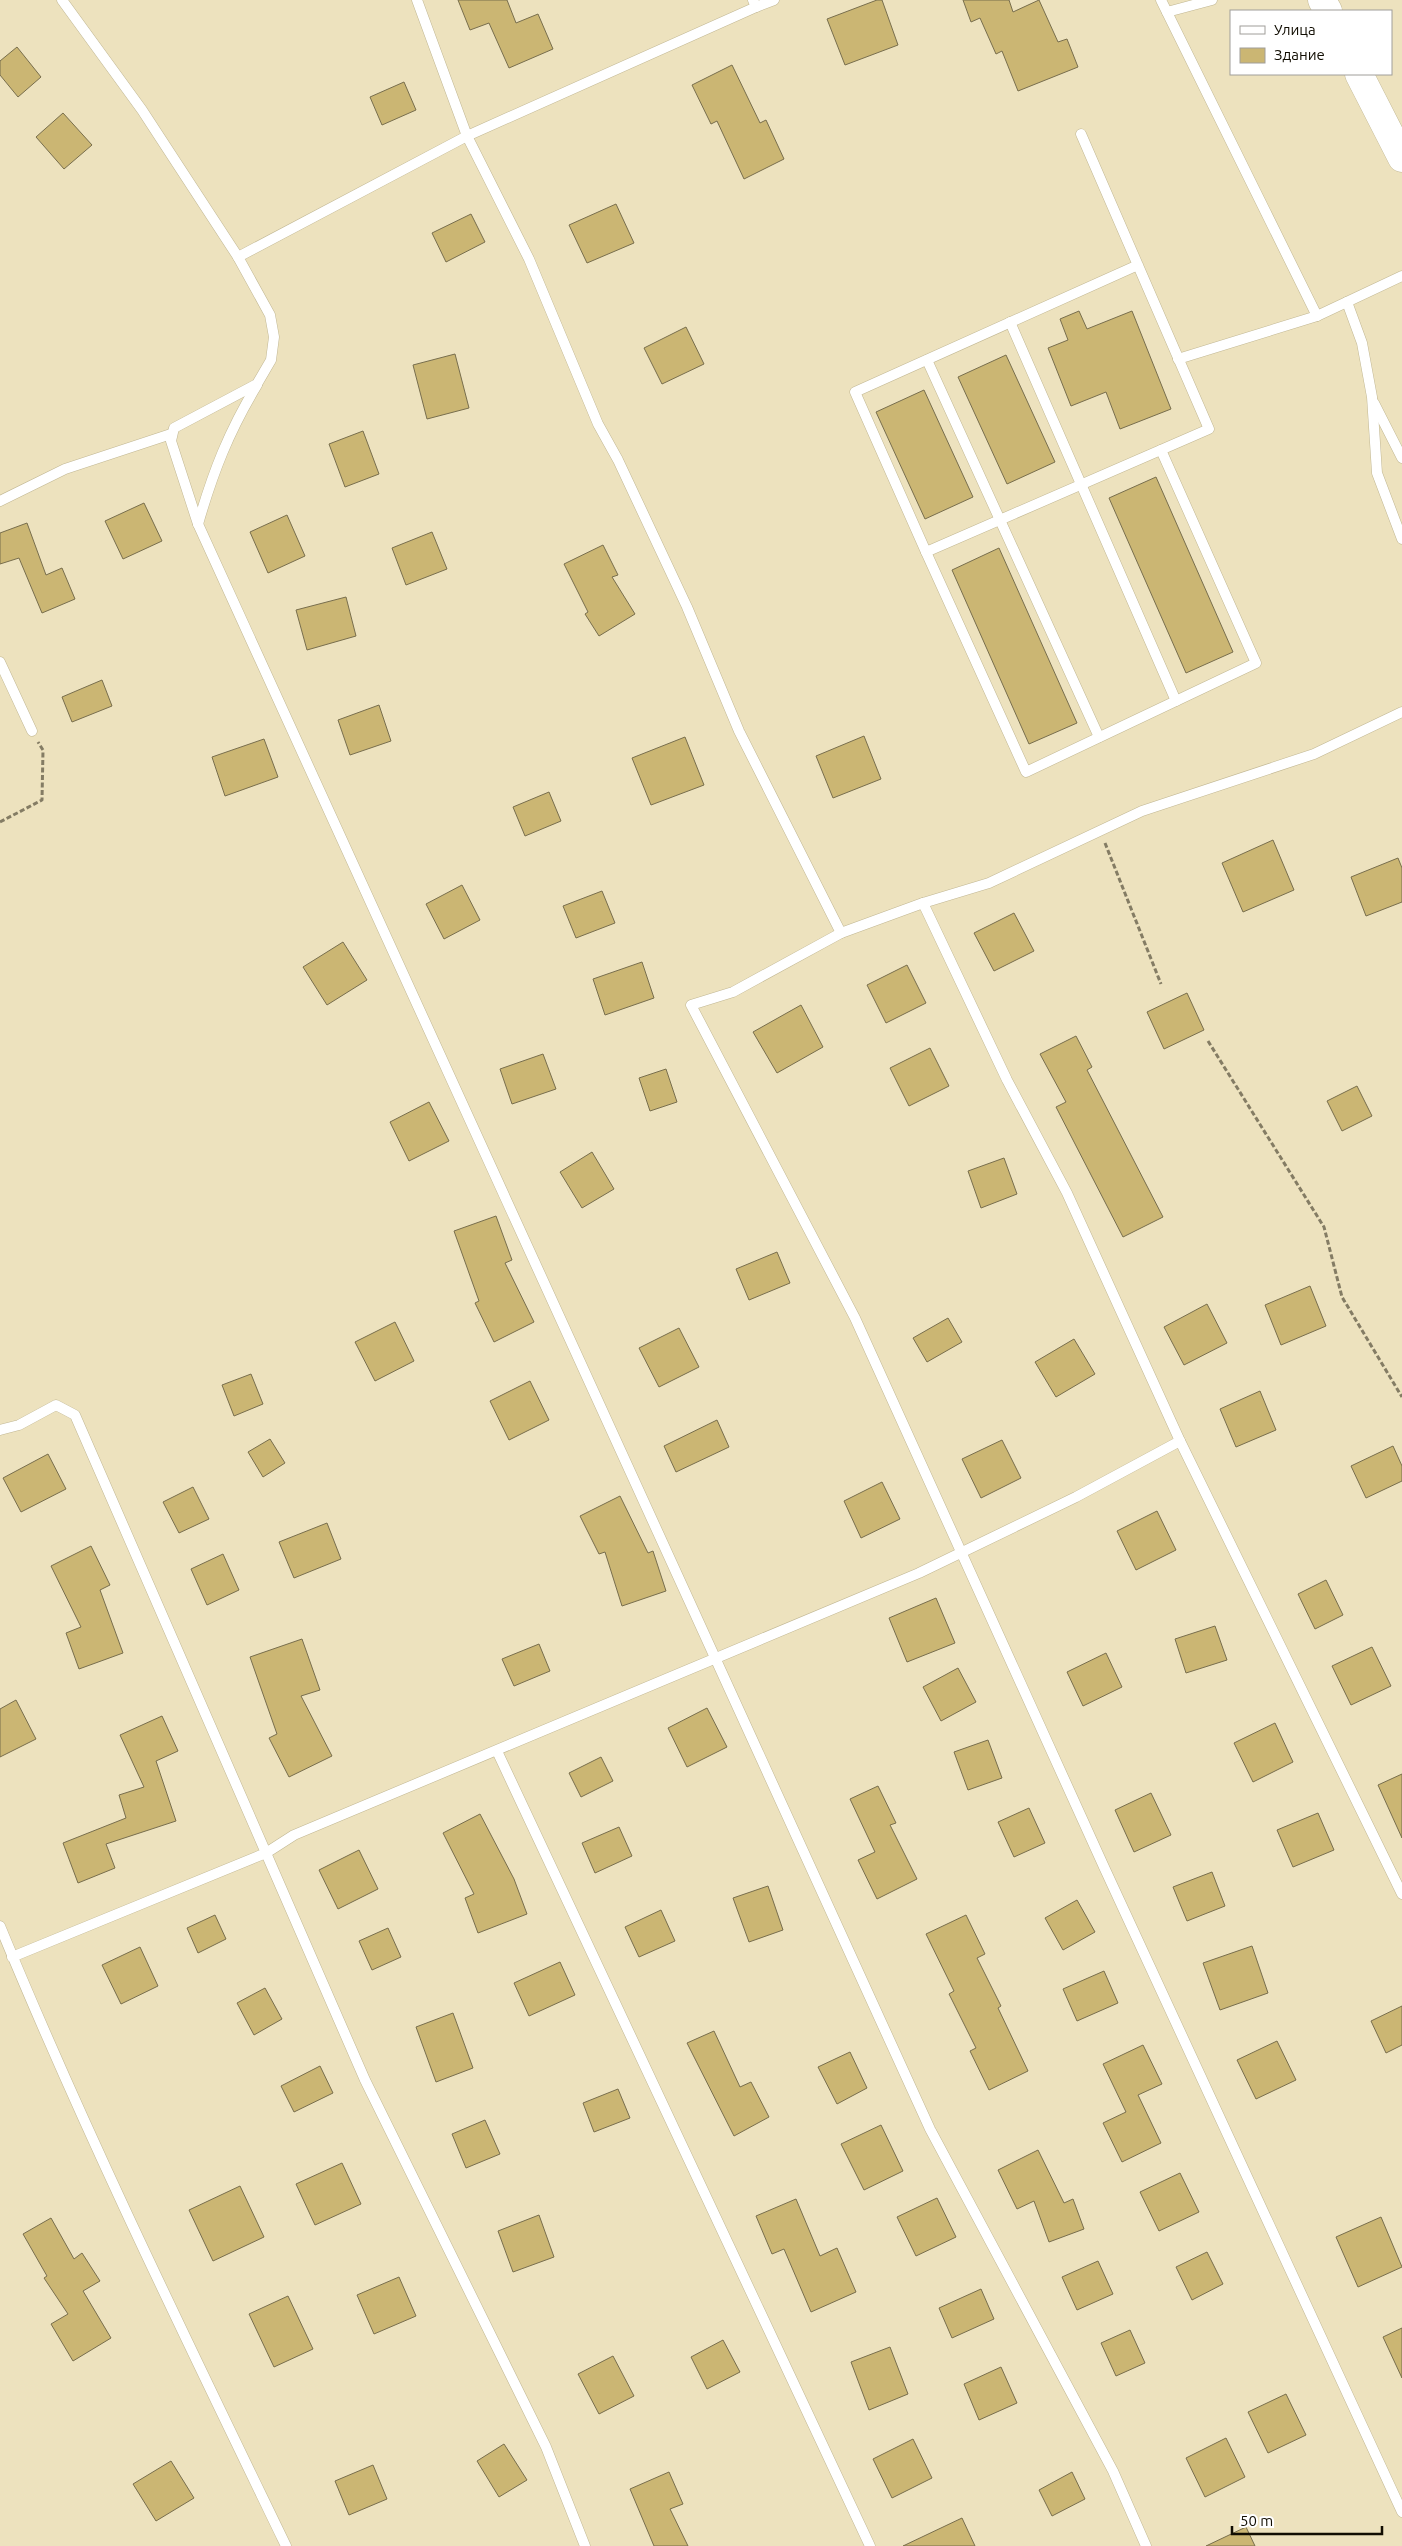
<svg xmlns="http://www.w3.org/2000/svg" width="1402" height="2546" font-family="Ubuntu,sans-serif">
<rect width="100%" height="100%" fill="#ede2be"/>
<g fill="#cbb673" stroke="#786e4d">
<path d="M458 0H507L516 23 538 14 553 49 509 68 489 23 470 30Z"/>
<path d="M877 0H882L898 45 845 65 827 19Z"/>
<path d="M963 0H1009L1013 12 1039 0 1058 42 1067 39 1078 67 1018 91 1002 51 996 54 980 18 971 22Z"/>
<path d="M17 47 41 77 18 97 0 75V61Z"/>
<path d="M732 65 760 123 766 120 784 159 744 179 717 121 711 124 692 85Z"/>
<path d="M404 82 416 110 382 125 370 97Z"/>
<path d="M63 113 92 145 64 169 36 137Z"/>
<path d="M616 204 634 243 587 263 569 225Z"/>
<path d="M471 214 485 242 446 262 432 233Z"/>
<path d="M1079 311 1087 329 1132 311 1171 409 1120 429 1106 392 1071 406 1048 348 1068 340 1060 319Z"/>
<path d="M686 327 704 364 662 384 644 348Z"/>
<path d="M455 354 469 408 427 419 413 365Z"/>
<path d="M1006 355 1055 462 1007 484 958 377Z"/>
<path d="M924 390 973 497 925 519 876 412Z"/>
<path d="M363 431 379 474 345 487 329 444Z"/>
<path d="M1156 477 1233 652 1186 673 1109 498Z"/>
<path d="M144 503 162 541 123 559 105 521Z"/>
<path d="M287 515 305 556 268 573 250 532Z"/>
<path d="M27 523 46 575 62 568 75 599 42 613 19 558 0 564V533Z"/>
<path d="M432 532 447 569 406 585 392 548Z"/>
<path d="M603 545 618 575 612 577 635 614 599 636 585 614 588 612 564 564Z"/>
<path d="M999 548 1077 723 1029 744 952 570Z"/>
<path d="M346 597 356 636 307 650 296 610Z"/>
<path d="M102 680 112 706 72 722 62 697Z"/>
<path d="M379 705 391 741 350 755 338 720Z"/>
<path d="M864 736 881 779 833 798 816 756Z"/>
<path d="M685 737 704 785 651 805 632 758Z"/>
<path d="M264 739 278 777 225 796 212 757Z"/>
<path d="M549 792 561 821 525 836 513 807Z"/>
<path d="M1273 840 1294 890 1243 912 1222 863Z"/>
<path d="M1398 858 1402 868V902L1366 916 1351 877Z"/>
<path d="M462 885 480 920 444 939 426 904Z"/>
<path d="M602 891 615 923 576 938 563 906Z"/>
<path d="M1014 913 1034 951 994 971 974 933Z"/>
<path d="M343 942 367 980 327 1005 303 967Z"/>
<path d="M642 962 654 998 605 1015 593 979Z"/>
<path d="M907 965 926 1003 886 1023 867 985Z"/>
<path d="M1187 993 1204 1030 1164 1049 1147 1012Z"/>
<path d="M801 1005 823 1047 777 1073 753 1032Z"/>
<path d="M1076 1036 1092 1067 1087 1070 1163 1217 1123 1237 1056 1107 1066 1102 1040 1054Z"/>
<path d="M930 1048 949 1086 909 1106 890 1068Z"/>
<path d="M543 1054 556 1089 512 1104 500 1069Z"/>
<path d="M666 1069 677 1102 650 1111 639 1078Z"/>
<path d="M1357 1086 1372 1116 1342 1131 1327 1101Z"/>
<path d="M429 1102 449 1141 409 1161 390 1122Z"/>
<path d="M592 1152 614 1189 582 1208 560 1172Z"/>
<path d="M1004 1158 1017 1194 981 1208 968 1171Z"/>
<path d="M496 1216 512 1260 505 1263 534 1322 494 1342 475 1303 479 1301 454 1231Z"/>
<path d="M777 1252 790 1283 749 1300 736 1269Z"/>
<path d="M1310 1286 1326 1326 1281 1345 1265 1305Z"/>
<path d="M1207 1304 1227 1343 1184 1365 1164 1327Z"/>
<path d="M948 1318 962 1342 927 1362 913 1338Z"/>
<path d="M395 1322 414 1361 375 1381 355 1342Z"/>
<path d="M679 1328 699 1367 659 1387 639 1348Z"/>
<path d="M1074 1339 1095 1374 1056 1397 1035 1362Z"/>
<path d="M251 1374 263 1404 234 1416 222 1385Z"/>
<path d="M530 1381 549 1420 509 1440 490 1401Z"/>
<path d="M1260 1391 1276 1430 1236 1447 1220 1409Z"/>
<path d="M717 1420 729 1447 676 1472 664 1446Z"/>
<path d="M270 1439 285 1463 263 1477 248 1452Z"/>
<path d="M1002 1440 1021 1478 981 1498 962 1459Z"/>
<path d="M1393 1446 1402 1466V1481L1366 1498 1351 1466Z"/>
<path d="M48 1454 66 1489 21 1512 3 1478Z"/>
<path d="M882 1482 900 1519 861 1538 844 1501Z"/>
<path d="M193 1487 209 1519 179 1533 163 1502Z"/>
<path d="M620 1496 648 1553 653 1551 666 1591 622 1606 605 1552 599 1554 580 1516Z"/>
<path d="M1157 1511 1176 1550 1136 1570 1117 1531Z"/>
<path d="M327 1523 341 1559 294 1578 279 1542Z"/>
<path d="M91 1546 110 1585 100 1590 123 1653 79 1669 66 1633 81 1627 51 1566Z"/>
<path d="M223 1554 239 1590 207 1605 191 1569Z"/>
<path d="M1326 1580 1343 1615 1315 1629 1298 1594Z"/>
<path d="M936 1598 955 1643 907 1662 889 1618Z"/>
<path d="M1215 1626 1227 1660 1186 1673 1175 1639Z"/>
<path d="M302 1639 320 1690 301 1696 332 1756 289 1777 269 1738 277 1734 250 1657Z"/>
<path d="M539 1644 550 1671 514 1686 502 1659Z"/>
<path d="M1372 1647 1391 1686 1351 1705 1332 1666Z"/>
<path d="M1106 1653 1122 1687 1083 1706 1067 1672Z"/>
<path d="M958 1668 976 1702 941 1721 923 1687Z"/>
<path d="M16 1700 36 1739 0 1757V1709Z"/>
<path d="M707 1708 727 1747 687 1767 668 1728Z"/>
<path d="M162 1716 178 1751 156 1761 176 1821 106 1844 115 1868 78 1883 63 1843 126 1818 119 1795 144 1787 120 1735Z"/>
<path d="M1275 1723 1293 1762 1253 1782 1234 1743Z"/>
<path d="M988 1740 1002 1778 968 1790 954 1752Z"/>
<path d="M601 1757 613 1781 581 1797 569 1773Z"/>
<path d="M1402 1774V1838L1378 1785Z"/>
<path d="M878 1786 896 1823 890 1825 917 1879 877 1899 858 1860 875 1852 850 1799Z"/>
<path d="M1151 1793 1171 1835 1134 1852 1115 1810Z"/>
<path d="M1029 1808 1045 1843 1014 1857 998 1822Z"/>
<path d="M1318 1813 1334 1850 1293 1867 1277 1830Z"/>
<path d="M480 1814 514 1879 527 1914 478 1933 465 1898 474 1894 443 1833Z"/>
<path d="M619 1827 632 1856 595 1873 582 1843Z"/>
<path d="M359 1850 378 1889 338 1909 319 1870Z"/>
<path d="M1212 1872 1225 1906 1187 1921 1173 1887Z"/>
<path d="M768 1886 783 1930 749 1942 733 1898Z"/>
<path d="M1077 1900 1095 1932 1063 1950 1045 1918Z"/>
<path d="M661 1910 675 1941 639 1957 625 1927Z"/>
<path d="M215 1915 226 1939 198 1953 187 1928Z"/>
<path d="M966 1915 985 1954 977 1958 1001 2006 998 2008 1028 2071 989 2090 970 2051 976 2048 949 1994 954 1991 926 1934Z"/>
<path d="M388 1928 401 1957 372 1970 359 1941Z"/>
<path d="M1252 1946 1268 1993 1220 2010 1203 1963Z"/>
<path d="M140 1947 158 1986 121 2004 102 1965Z"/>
<path d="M560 1962 575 1995 529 2016 514 1983Z"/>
<path d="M1104 1971 1118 2003 1077 2021 1063 1989Z"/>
<path d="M265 1988 282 2019 254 2035 237 2003Z"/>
<path d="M1402 2006V2045L1386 2053 1371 2021Z"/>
<path d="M453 2013 473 2068 436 2082 416 2027Z"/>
<path d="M714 2031 740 2087 751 2082 769 2117 734 2136 687 2043Z"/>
<path d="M1277 2041 1296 2080 1256 2099 1237 2060Z"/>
<path d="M1143 2045 1162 2084 1138 2095 1161 2143 1122 2162 1103 2123 1126 2112 1103 2064Z"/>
<path d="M850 2052 867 2088 837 2104 818 2067Z"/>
<path d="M320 2066 333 2093 294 2112 281 2086Z"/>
<path d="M618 2089 630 2118 594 2132 583 2103Z"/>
<path d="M485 2120 500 2154 466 2168 452 2134Z"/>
<path d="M881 2125 903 2171 864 2190 841 2144Z"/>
<path d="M1038 2150 1064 2203 1073 2199 1084 2229 1049 2242 1034 2201 1017 2209 998 2170Z"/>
<path d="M342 2163 361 2204 315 2225 296 2184Z"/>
<path d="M1180 2173 1199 2212 1159 2231 1140 2192Z"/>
<path d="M240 2186 264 2237 213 2261 189 2210Z"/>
<path d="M937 2198 956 2237 916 2256 897 2217Z"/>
<path d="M796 2199 820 2256 837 2248 856 2292 811 2312 784 2249 772 2254 756 2216Z"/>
<path d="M539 2215 554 2257 513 2272 498 2231Z"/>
<path d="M1381 2217 1402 2267 1358 2287 1336 2237Z"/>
<path d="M51 2218 74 2259 82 2253 100 2281 83 2291 111 2338 73 2361 51 2324 68 2314 44 2278 47 2276 23 2234Z"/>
<path d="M1207 2252 1223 2284 1192 2300 1176 2267Z"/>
<path d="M1098 2261 1113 2294 1077 2310 1062 2277Z"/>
<path d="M399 2277 416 2316 374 2334 357 2295Z"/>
<path d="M981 2289 994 2319 952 2338 939 2308Z"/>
<path d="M288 2296 313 2349 274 2367 249 2314Z"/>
<path d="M1402 2328V2378L1383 2337Z"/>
<path d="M1130 2330 1145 2363 1116 2376 1101 2343Z"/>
<path d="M723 2340 740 2372 707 2389 691 2357Z"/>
<path d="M890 2347 908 2394 869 2410 851 2362Z"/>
<path d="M613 2356 634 2396 599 2414 578 2374Z"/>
<path d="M1001 2367 1017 2403 979 2420 964 2384Z"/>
<path d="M1286 2394 1306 2435 1268 2453 1248 2412Z"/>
<path d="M1226 2438 1245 2477 1205 2497 1186 2458Z"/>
<path d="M913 2439 932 2478 892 2498 873 2459Z"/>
<path d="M504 2444 527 2480 499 2497 477 2461Z"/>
<path d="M171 2461 194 2498 156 2521 133 2484Z"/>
<path d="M373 2465 387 2499 349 2515 335 2481Z"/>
<path d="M669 2472 683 2504 670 2509 688 2546H654L630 2489Z"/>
<path d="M1072 2472 1085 2499 1052 2516 1039 2490Z"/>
<path d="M962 2518 975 2546H903Z"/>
<path d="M1246 2527 1255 2546H1206Z"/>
</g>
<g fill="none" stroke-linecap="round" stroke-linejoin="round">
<defs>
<g id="service">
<path d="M62 0 142 110 238 257"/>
<path d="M417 0 467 136 529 259 598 424 618 460 687 607 739 731 841 933"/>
<path d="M753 0 756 7 774 0"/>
<path d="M1161 0 1317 316"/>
<path d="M756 7 467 136 238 257 270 315 274 337 271 360 257 384 174 428 171 441 198 524 930 2129 1113 2471 1146 2546"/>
<path d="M1167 12 1212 0"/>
<path d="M1081 134 1209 429 926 552 855 392 1138 265"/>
<path d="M1347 302 1362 343 1372 397 1377 473 1402 539"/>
<path d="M1010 322 1176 701"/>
<path d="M1178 359 1317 316 1402 276"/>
<path d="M927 360 1099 737"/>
<path d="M1374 403 1402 458"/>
<path d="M0 501 65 469 171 434"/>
<path d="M198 524C213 472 229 431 257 385"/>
<path d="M926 552 1026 772 1256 663 1161 450"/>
<path d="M0 662 32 731"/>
<path d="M923 903 989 883 1142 811 1314 754 1402 712"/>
<path d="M0 1430 19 1425 56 1405 75 1415 266 1853 12 1957"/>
<path d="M497 1751 870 2546"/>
<path d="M1402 1894 1180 1441 1067 1193 1007 1080 923 903 841 933 733 992 691 1005 855 1318 1104 1867 1402 2512"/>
<path d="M0 1926C87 2137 187 2341 286 2546"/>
<path d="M585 2546 546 2447 365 2080 266 1853 294 1835 919 1573 1076 1497 1180 1441"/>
</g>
<g id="secondary">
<path d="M1322 0 1328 11"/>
<path d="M1359 74 1402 158"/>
</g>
</defs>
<use href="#service" stroke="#c1b793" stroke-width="11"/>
<use href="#secondary" stroke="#c1b793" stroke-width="29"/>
<g stroke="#847c64" stroke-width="3" stroke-dasharray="5 2.5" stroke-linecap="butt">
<path d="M0 822 42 800 43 750 38 742"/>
<path d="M1105 843 1161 984"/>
<path d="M1208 1041 1324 1227 1342 1297 1402 1397"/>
</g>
<use href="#service" stroke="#fff" stroke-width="10"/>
<use href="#secondary" stroke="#fff" stroke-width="28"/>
</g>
<rect x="1230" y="10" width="162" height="65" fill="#ffffff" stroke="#a09e9a"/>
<rect x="1240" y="26" width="25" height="8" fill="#ffffff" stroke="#a09e9a"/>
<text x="1274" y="35" font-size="15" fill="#110d02">Улица</text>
<rect x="1240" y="48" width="25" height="15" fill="#cbb673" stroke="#a09e9a"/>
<text x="1274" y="60" font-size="15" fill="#110d02">Здание</text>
<path d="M1232 2526v8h150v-8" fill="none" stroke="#110d02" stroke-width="2.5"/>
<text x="1240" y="2526" font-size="15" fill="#110d02" stroke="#ffffff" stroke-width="4" paint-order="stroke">50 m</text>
</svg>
